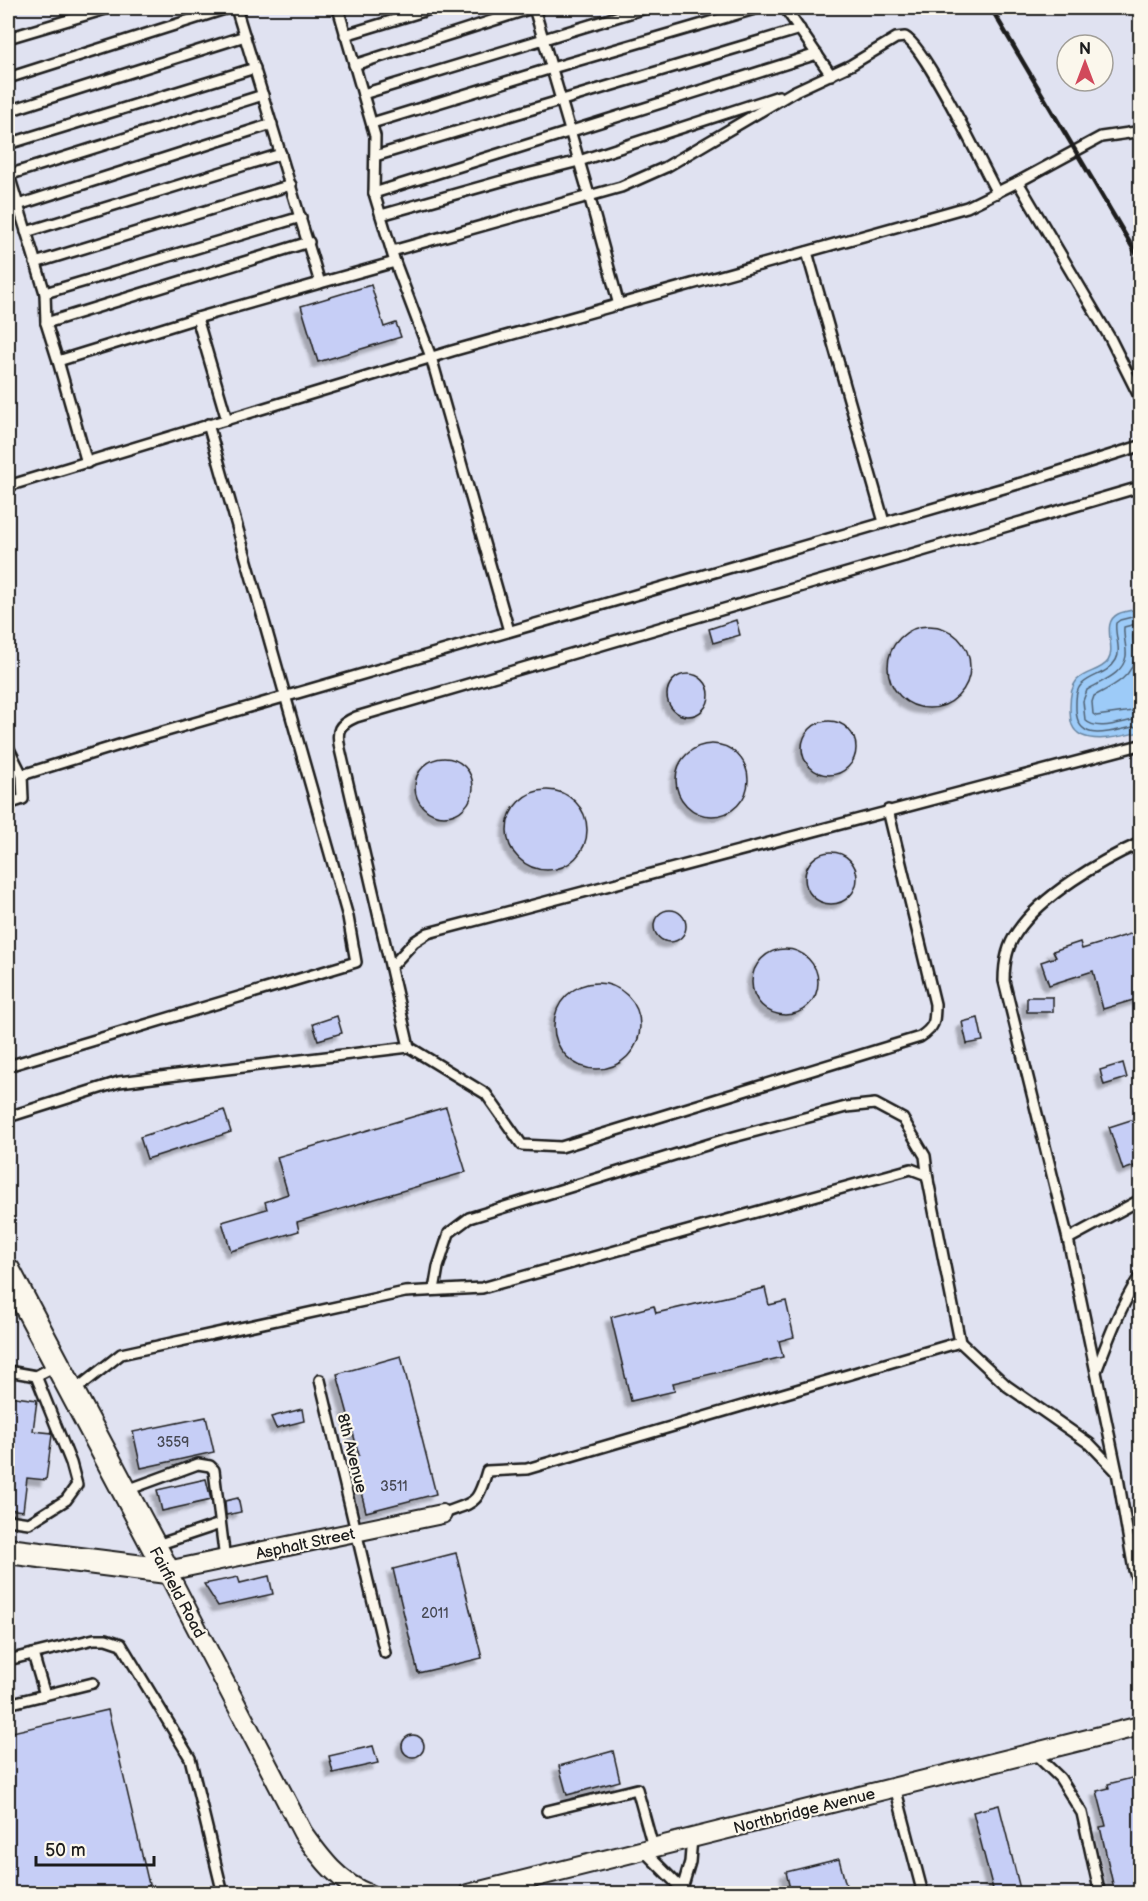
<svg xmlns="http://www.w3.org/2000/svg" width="1148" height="1901" font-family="'Balsamiq Sans',sans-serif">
<defs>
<filter id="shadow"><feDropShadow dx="-5.5" dy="5.5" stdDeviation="1.5" flood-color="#0004"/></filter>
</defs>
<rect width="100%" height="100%" fill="#ebebef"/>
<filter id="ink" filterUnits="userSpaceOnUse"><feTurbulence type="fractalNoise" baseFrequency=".0167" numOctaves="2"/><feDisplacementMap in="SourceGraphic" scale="12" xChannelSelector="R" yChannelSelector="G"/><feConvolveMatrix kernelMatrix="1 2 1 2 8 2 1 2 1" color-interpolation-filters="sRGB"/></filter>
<g filter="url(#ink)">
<path fill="#e0e2f1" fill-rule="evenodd" d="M8 8H1140V1893L8 1894ZM1067 45H1103V81H1067Z"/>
<path fill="#9dcbf8" stroke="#6985a0" stroke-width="1.5" d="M1140 609V732C1123 736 1081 748 1072 725 1070 719 1070 712 1070 707 1070 697 1071 687 1077 680 1086 671 1101 671 1108 661 1117 648 1100 623 1118 614 1124 611 1133 610 1140 609Z"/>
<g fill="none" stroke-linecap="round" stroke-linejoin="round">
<g stroke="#506274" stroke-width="1.5">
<path d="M1140 615 1120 620 1116 623C1114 634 1122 650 1116 660 1108 674 1093 674 1082 684 1075 690 1076 702 1076 710 1078 748 1117 728 1140 726"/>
<path d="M1140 623 1124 627C1123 637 1127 647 1126 656 1123 675 1101 681 1087 690L1083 701 1085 720C1098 733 1125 720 1140 719"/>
<path d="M1140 632 1133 635C1133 642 1135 649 1135 655 1134 677 1111 687 1094 696L1092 702 1093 714 1096 716 1140 710"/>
</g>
</g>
<g fill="#c6cef6" stroke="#1c1c1c" stroke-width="1.5" filter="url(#shadow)">
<path d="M371 285 384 327 396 323 401 337 318 362 301 306Z"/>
<path d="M736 620 740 635 713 643 709 629Z"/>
<circle cx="929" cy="667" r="41"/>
<circle cx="688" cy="695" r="21"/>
<circle cx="829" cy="748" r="27"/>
<circle cx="712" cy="780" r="36"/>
<circle cx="444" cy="787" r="29"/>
<circle cx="547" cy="830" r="40"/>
<circle cx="831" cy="878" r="26"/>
<circle cx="670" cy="926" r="16"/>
<path d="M1140 931V998L1103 1009 1093 971 1049 985 1041 962 1056 957 1053 951 1080 942 1082 949Z"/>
<circle cx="785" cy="982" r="33"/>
<circle cx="597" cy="1026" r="43"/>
<rect x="1027" y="997" width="26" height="15"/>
<path d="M337 1016 342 1033 318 1040 313 1024Z"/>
<path d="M978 1018 983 1041 967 1044 962 1022Z"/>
<path d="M1123 1063 1127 1078 1104 1085 1100 1070Z"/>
<path d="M446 1107 466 1172 297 1222 299 1231 231 1251 222 1222 267 1209 265 1202 288 1194 277 1157Z"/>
<path d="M224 1110 231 1132 147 1159 140 1137Z"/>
<path d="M1140 1117V1164L1123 1170 1109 1127Z"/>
<path d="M765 1288 769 1305 786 1301 794 1337 779 1341 783 1357 673 1383 675 1391 631 1401 611 1317 654 1306 656 1313Z"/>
<path d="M401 1356 436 1494 366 1512 352 1456 359 1455 337 1374Z"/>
<path d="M8 1396 37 1400 33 1431 52 1433V1435L46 1480 27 1478 23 1511 8 1509Z"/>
<path d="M302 1409 304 1421 276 1428 271 1417Z"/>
<path d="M206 1417 214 1452 141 1468 133 1432Z"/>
<path d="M206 1479 211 1500 162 1511 157 1490Z"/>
<path d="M238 1498 241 1512 226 1515 225 1501Z"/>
<path d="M456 1553 482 1658 418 1673 393 1569Z"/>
<path d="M269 1576 273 1594 218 1606 204 1584 238 1577 240 1583Z"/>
<path d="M108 1710 151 1893H8V1733Z"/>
<circle cx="413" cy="1746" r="11"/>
<path d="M373 1746 378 1763 333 1773 329 1756Z"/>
<path d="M613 1751 620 1781 567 1795 559 1766Z"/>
<path d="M1140 1776V1893H1115L1100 1827 1106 1826 1097 1791 1109 1788 1108 1784Z"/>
<path d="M999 1805 1021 1893H994L973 1812Z"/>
<path d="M839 1859 848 1893H791L786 1872Z"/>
</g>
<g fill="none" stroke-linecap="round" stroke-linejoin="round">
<defs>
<g id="lane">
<path d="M338 8 375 136 374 193 395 262 431 357 509 631"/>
<path d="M534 8 589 195 619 305"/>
<path d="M785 8 831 75"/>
<path d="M345 35 434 8"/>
<path d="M8 38 109 8"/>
<path d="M354 65 532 8"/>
<path d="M8 78 228 8"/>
<path d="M363 94 646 8"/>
<path d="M8 111 245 36"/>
<path d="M372 123 552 68 758 8"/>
<path d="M8 144 255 68"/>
<path d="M375 156 800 29"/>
<path d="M8 172 45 293 46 323 58 361 197 318 320 283 236 8"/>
<path d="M8 175 263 95"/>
<path d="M1018 182 1101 137 1136 132 1140 129"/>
<path d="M374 193 817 54"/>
<path d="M18 205 272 124"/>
<path d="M381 215 523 175 579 161 779 96"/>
<path d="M26 232 281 154"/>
<path d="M392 251 621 187 666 167 795 91 851 65 896 38 905 37C926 48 982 165 997 193"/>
<path d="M807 252 884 522"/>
<path d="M35 263 291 185"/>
<path d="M320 283 395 262"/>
<path d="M45 293 301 217"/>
<path d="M197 318 227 420"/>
<path d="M46 323 309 242"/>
<path d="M58 361 87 463"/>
<path d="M8 486 452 351 967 207 1018 182 1110 338 1140 398"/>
<path d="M8 747 22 775 132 741 1035 479 1140 446"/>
<path d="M8 804 23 799 22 775"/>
<path d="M1140 843C1100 861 1042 895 1017 932 1007 946 1004 964 1004 981L1068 1239 1117 1472 1134 1570 1140 1589"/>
<path d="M391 967 414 942 428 933 1140 745"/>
<path d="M409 1047 486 1094 522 1145 561 1147 920 1037C935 1027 935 1022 935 1004L888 810"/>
<path d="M8 1066 356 962 348 917 208 424"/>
<path d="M8 1117 119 1082 409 1047 340 749C336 730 338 725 356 717L1140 487"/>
<path d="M1068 1239 1140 1200"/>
<path d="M434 1290 438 1267 449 1233 469 1218 726 1139 846 1107 875 1104 903 1119 925 1156 928 1180"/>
<path d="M960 1342 1007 1386 1090 1444 1117 1472"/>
<path d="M1097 1369C1109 1337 1121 1305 1140 1276"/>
<path d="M8 1371 36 1376 57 1365"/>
<path d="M320 1380 385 1653"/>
<path d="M74 1391 121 1354 405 1292 482 1288 911 1169 927 1175 960 1342 527 1469 487 1471C477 1506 475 1501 442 1514"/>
<path d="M127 1490 198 1464 210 1466 214 1470 225 1560"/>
<path d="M8 1520 29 1523 66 1500 77 1485 71 1463 36 1376"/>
<path d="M154 1546 220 1524"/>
<path d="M33 1654 45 1695"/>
<path d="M8 1660 94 1639H106L121 1644 190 1758 223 1894"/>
<path d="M8 1704 93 1683"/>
<path d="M1034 1753 1060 1778 1082 1813 1100 1894"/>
<path d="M895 1787 923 1894"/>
<path d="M547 1811 637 1789 653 1847"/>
<path d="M643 1850 682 1889 684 1894"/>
<path d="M682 1889 690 1862 692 1838"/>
</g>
<g id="street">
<path d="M369 1894C339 1883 321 1858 303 1833L167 1571 442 1514"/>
<path d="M468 1894 1140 1726"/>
</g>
<g id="secondary">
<path d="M8 1271 167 1571"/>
<path d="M8 1551 167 1571"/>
</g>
</defs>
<use href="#lane" stroke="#1c1c1c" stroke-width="14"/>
<use href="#street" stroke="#1c1c1c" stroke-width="22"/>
<use href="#secondary" stroke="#1c1c1c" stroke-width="28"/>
<use href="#lane" stroke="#fbf7ec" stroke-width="9"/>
<use href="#street" stroke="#fbf7ec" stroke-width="18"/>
<use href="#secondary" stroke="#fbf7ec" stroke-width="24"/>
<path stroke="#1c1c1c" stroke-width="4.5" d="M991 8 1140 260"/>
</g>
</g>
<g text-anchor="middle" stroke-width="4.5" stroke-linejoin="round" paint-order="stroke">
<g font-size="14" fill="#464852">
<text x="173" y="1447">3559</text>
<text x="394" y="1491">3511</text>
<text x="435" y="1618">2011</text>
</g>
<g font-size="16" fill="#1c1c1c" stroke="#fbf7ec">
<text transform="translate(353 1453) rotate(76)" y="6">8th Avenue</text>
<text transform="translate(305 1543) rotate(-12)" y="6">Asphalt Street</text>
<text transform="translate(178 1592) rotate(62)" y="6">Fairfield Road</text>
<text transform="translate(804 1810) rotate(-14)" y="6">Northbridge Avenue</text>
</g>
</g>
<rect width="1148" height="1901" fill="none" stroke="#fbf7ec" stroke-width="30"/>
<rect x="15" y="15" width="1118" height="1871" fill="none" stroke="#1c1c1c" stroke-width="2" filter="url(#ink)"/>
<g transform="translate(1085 63)"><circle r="28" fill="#fbf7ec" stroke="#a29f99" stroke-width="1.5"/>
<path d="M0-4.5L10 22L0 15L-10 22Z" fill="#d1495b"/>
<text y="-9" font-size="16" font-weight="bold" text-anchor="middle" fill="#1c1c1c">N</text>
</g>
<path d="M36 1856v9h118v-9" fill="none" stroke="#1c1c1c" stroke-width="3"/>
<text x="45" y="1856" font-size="18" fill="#1c1c1c" stroke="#fbf7ec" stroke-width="4.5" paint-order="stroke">50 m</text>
</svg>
